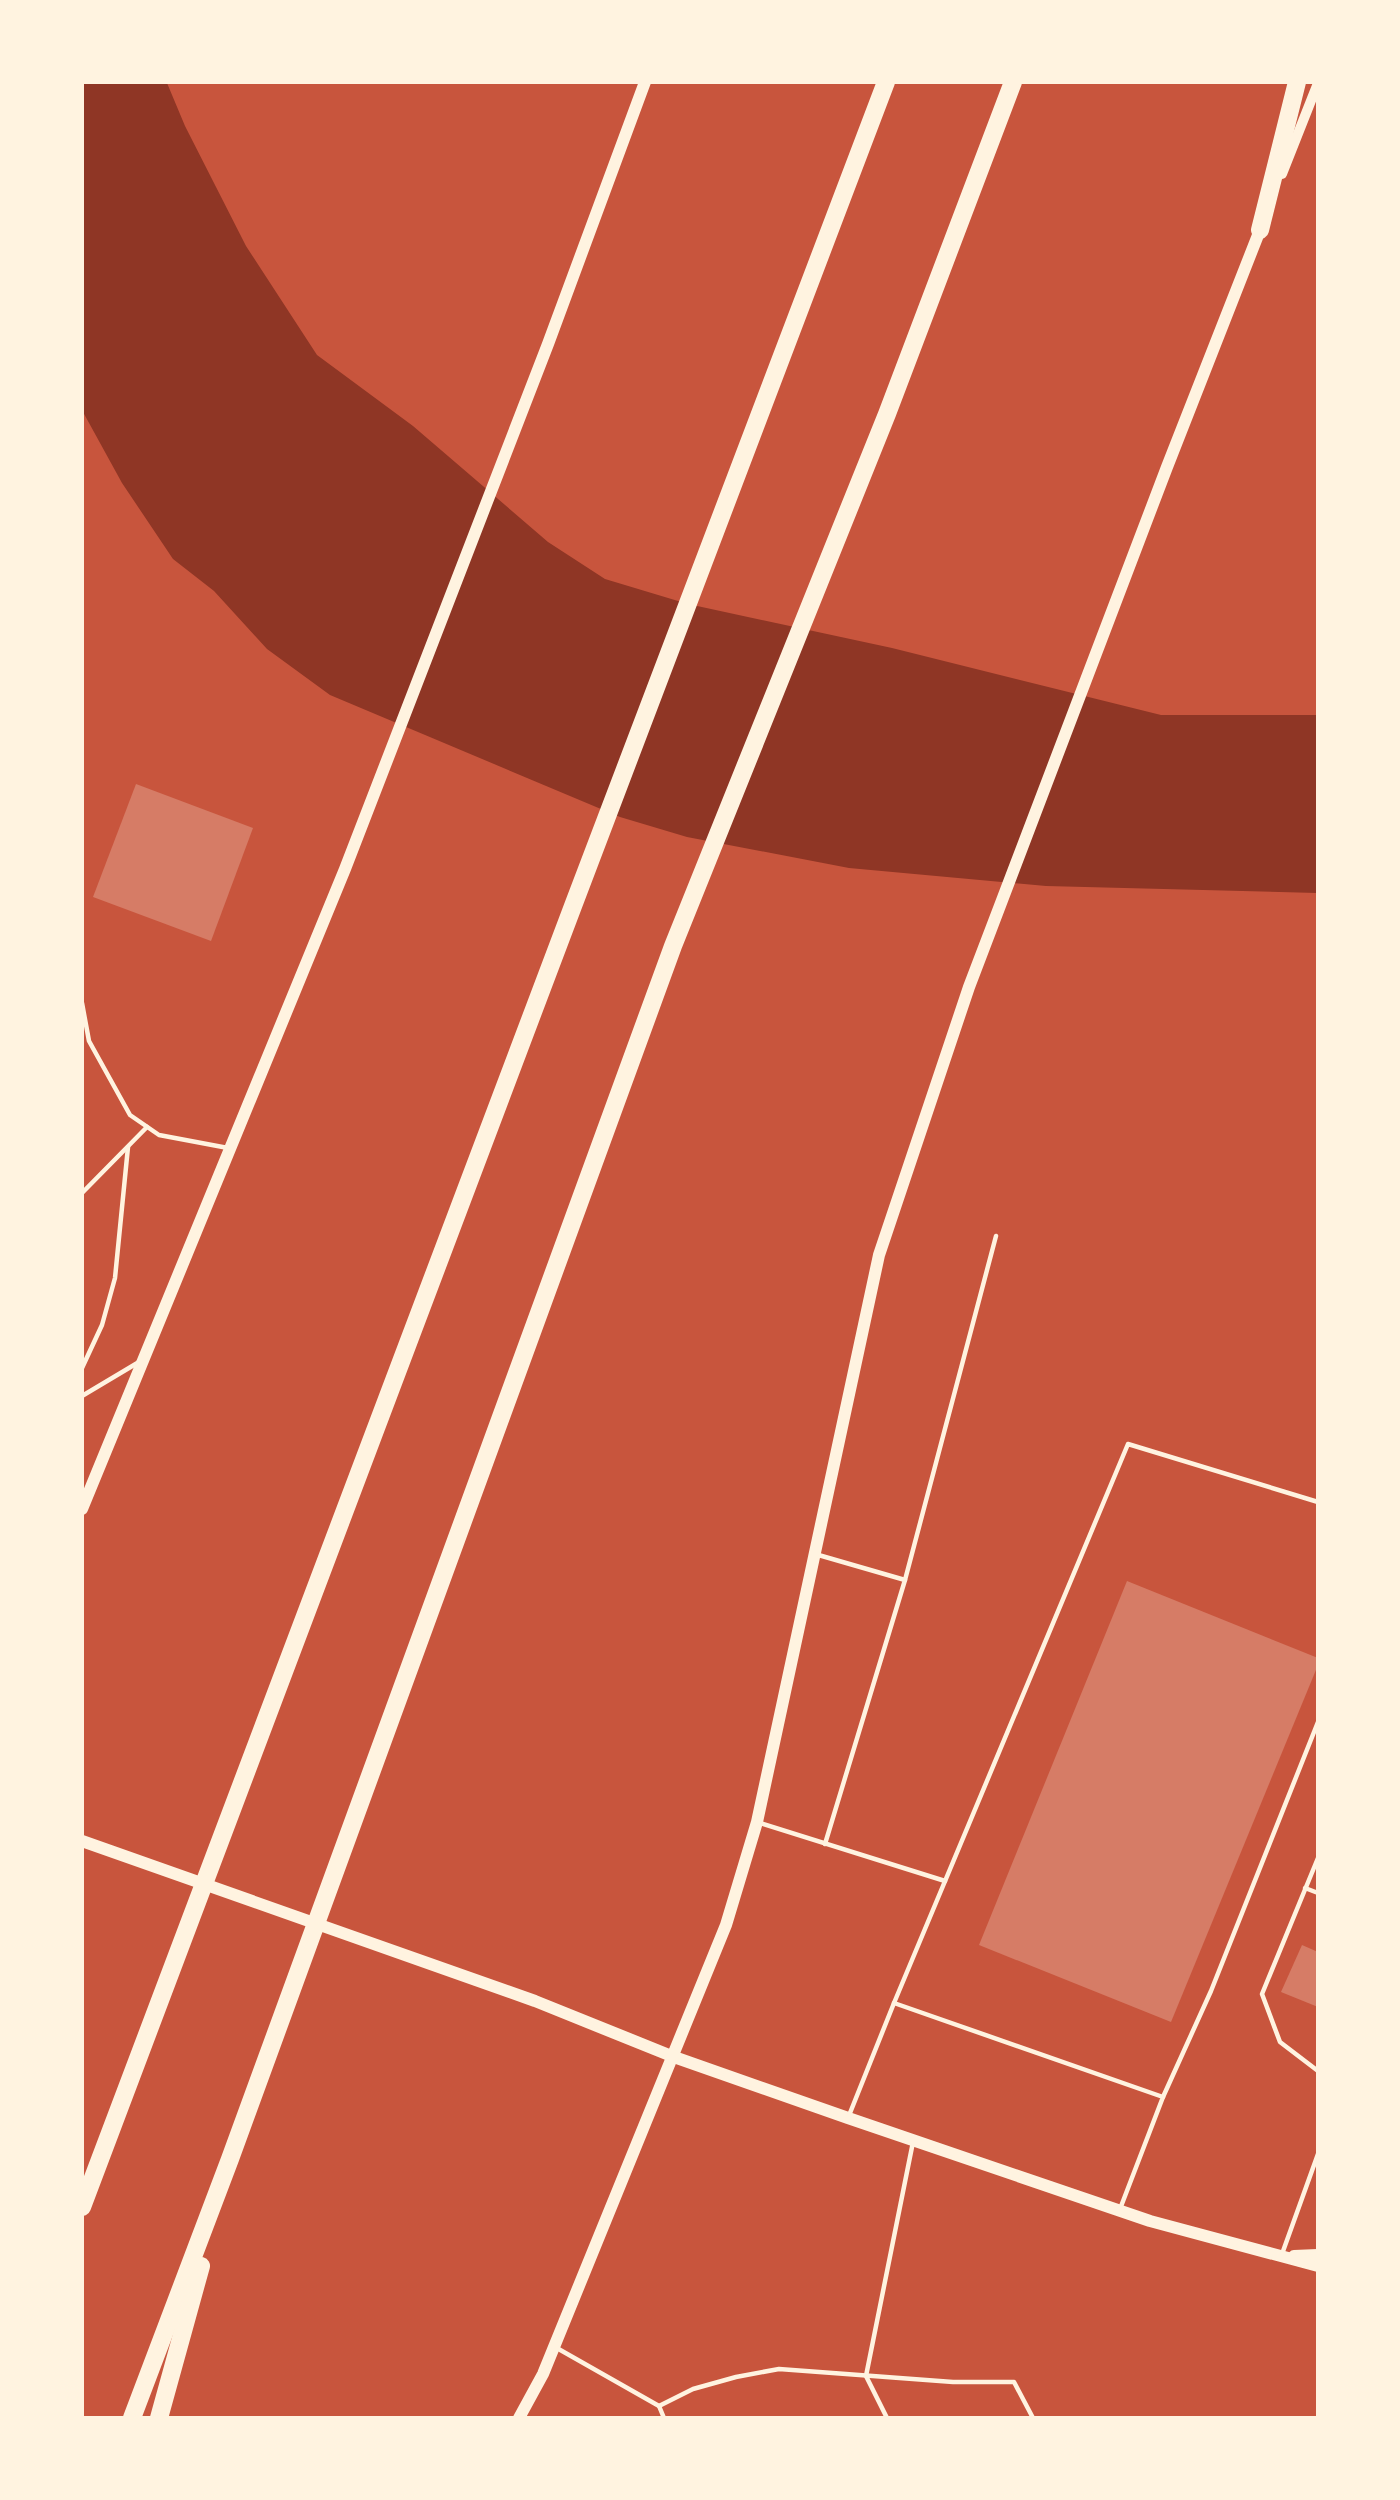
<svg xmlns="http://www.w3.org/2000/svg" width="1400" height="2500" font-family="'Work Sans',sans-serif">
<rect width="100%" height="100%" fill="#c8553d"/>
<path fill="#8f3625" d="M82 83H167L185 126 246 246 317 355 413 426 548 542 605 579 688 604 892 648 1161 715H1317V893L1046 886 849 868 687 837 620 817 330 695 267 649 214 591 173 559 122 483 83 412Z"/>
<g fill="#d67c66">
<path d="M136 784 253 828 211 941 93 897Z"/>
<path d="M1127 1581 1318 1658V1665L1171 2022 979 1945Z"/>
<path d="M1302 1945 1318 1952V2007L1281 1992Z"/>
</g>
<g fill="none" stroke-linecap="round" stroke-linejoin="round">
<g stroke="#fff3e0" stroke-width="4.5">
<path d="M82 1003 89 1041 130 1115 159 1135 228 1148"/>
<path d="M82 1193 147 1127"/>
<path d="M82 1368 102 1325 115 1278 128 1147"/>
<path d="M82 1396 139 1362"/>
<path d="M815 1554 905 1580 825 1844"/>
<path d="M905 1580 996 1236"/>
<path d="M760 1823 945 1881"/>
<path d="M1318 1858 1262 1994 1280 2042 1318 2071"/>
<path d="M1305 1888 1318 1893"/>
<path d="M894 2003 1128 1444 1318 1502"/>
<path d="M1163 2097 1211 1991 1318 1722"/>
<path d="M848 2118 894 2003 1163 2097 1120 2209"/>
<path d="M1282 2254 1318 2154"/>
<path d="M555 2347 659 2406 664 2418"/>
<path d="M659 2406 693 2389 736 2377 779 2369 953 2382H1014L1033 2418"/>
<path d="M887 2418 866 2376 913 2142"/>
</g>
<path stroke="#fff3e0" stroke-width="10" d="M1282 174 1318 83"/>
<g stroke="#fff3e0" stroke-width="12">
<path d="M82 1509 345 869 548 344 645 82"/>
<path d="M82 1841 535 2001 674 2057 848 2118 1150 2221 1318 2266"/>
<path d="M1294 2256 1318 2255"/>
<path d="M519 2418 543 2374 726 1925 757 1822 879 1255 969 987 1167 467 1260 230"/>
</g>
<g stroke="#fff3e0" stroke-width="18">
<path d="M1260 230 1297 82"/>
<path d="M82 2207 573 906 886 82"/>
<path d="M132 2418 230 2159 673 946 887 414 1013 82"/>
<path d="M159 2418 201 2266"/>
</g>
</g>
<rect width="1400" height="2500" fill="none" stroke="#fff3e0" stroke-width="168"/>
</svg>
